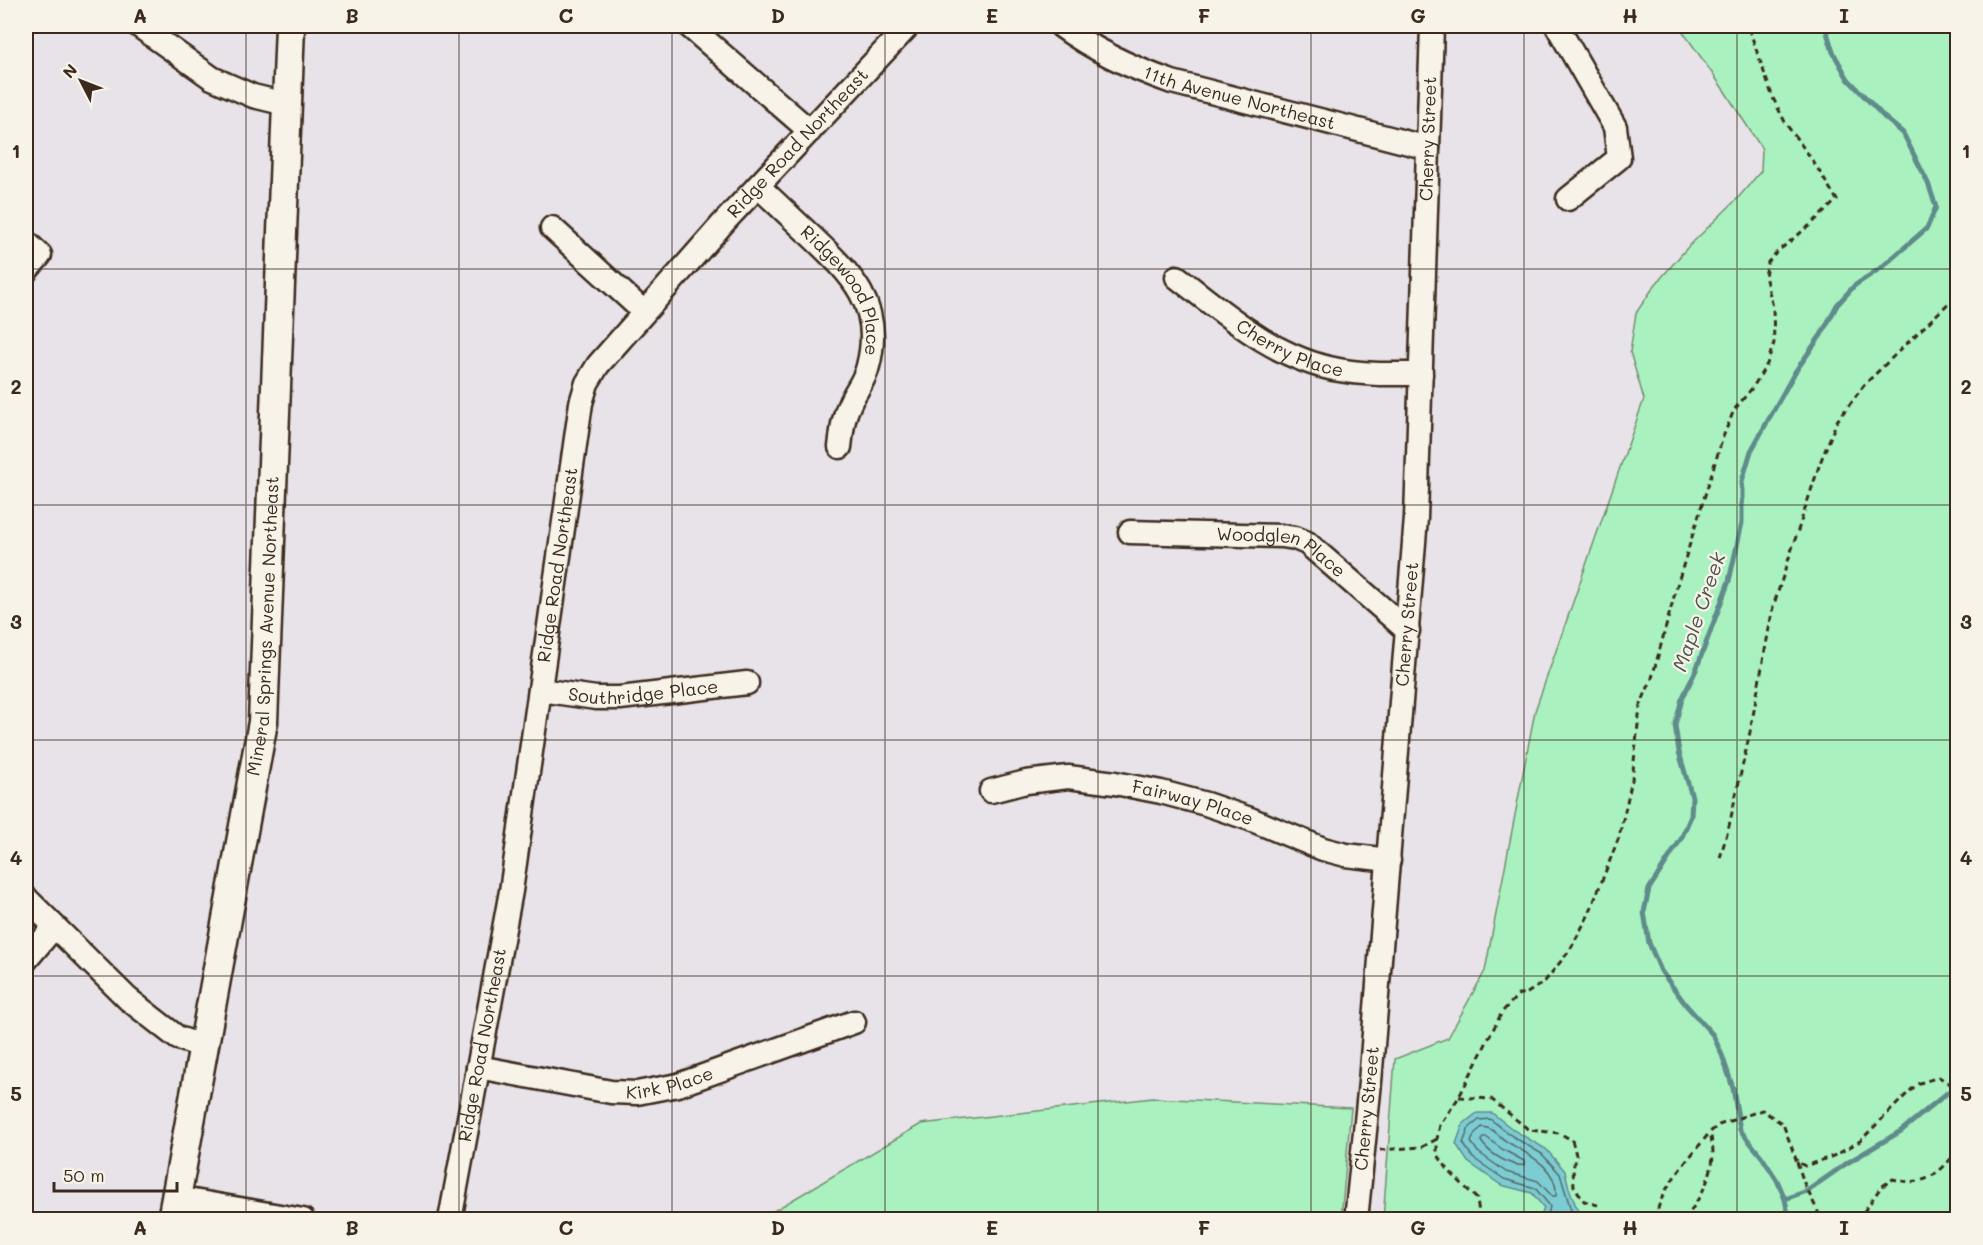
<svg xmlns="http://www.w3.org/2000/svg" width="1983" height="1245" font-family="Mali,sans-serif">
<rect width="100%" height="100%" fill="#e8e2e9"/>
<filter id="ink" filterUnits="userSpaceOnUse"><feTurbulence type="fractalNoise" baseFrequency=".0167" numOctaves="2"/><feDisplacementMap in="SourceGraphic" scale="12" xChannelSelector="R" yChannelSelector="G"/><feConvolveMatrix kernelMatrix="1 2 1 2 8 2 1 2 1" color-interpolation-filters="sRGB"/></filter>
<g filter="url(#ink)">
<g fill="#a9f2c0" stroke="#728e6f" stroke-width="1.5">
<path d="M1679 26H1957V1219L1383 1220 1395 1059 1448 1038 1485 971 1535 711 1644 399 1630 352 1636 313 1655 285 1687 248 1738 198 1761 171 1762 149 1724 90Z"/>
<path d="M1153 1098 1351 1108 1341 1219H760L921 1124Z"/>
</g>
<path fill="#7bccd3" stroke="#618b8b" stroke-width="1.5" d="M1477 1113H1492L1515 1131 1546 1149 1565 1171 1569 1188 1581 1219H1540L1544 1208 1532 1193 1501 1185 1468 1162 1456 1144 1463 1124Z"/>
<g fill="none" stroke-linecap="round" stroke-linejoin="round">
<g stroke="#556b66" stroke-width="1.5">
<path d="M1482 1127C1493 1127 1500 1138 1509 1143 1530 1155 1558 1168 1556 1196H1552L1538 1181 1506 1172 1478 1152 1471 1142 1475 1133Z"/>
<path d="M1483 1137H1486L1502 1149 1524 1161V1165C1511 1167 1488 1153 1481 1141Z"/>
<path d="M1547 1220 1550 1206 1535 1188 1504 1179 1473 1158 1463 1143 1469 1128 1479 1120 1490 1119 1512 1136 1542 1154 1560 1174 1574 1220"/>
</g>
<g stroke="#618b8b" stroke-width="5">
<path d="M1785 1199 1807 1191 1847 1163 1901 1131 1958 1084"/>
<path d="M1789 1220 1785 1199 1777 1180 1762 1157 1740 1130 1733 1088 1722 1055 1713 1035 1686 1005 1661 971 1649 943 1644 912 1649 889 1681 839 1691 816 1692 797 1679 752 1675 725 1682 699 1696 670 1729 581 1742 523V481L1751 451 1795 372 1821 335 1837 305 1854 286 1882 267 1927 228 1936 207 1928 183 1903 133 1884 117 1848 79 1833 52 1825 26"/>
</g>
<defs>
<g id="minor">
<path d="M139 26 212 78 253 96 286 104"/>
<path d="M689 26 810 131"/>
<path id="s1" d="M1061 26C1095 51 1132 68 1172 82L1428 148"/>
<path d="M1557 26 1615 127 1619 158 1568 199"/>
<path id="s2" d="M758 186C776 203 794 220 811 236 851 274 884 305 868 366 865 380 856 390 850 403 843 417 842 431 840 447"/>
<path d="M552 228 644 312"/>
<path d="M26 242 40 255 26 271"/>
<path id="s3" d="M1177 277C1226 315 1276 359 1339 370 1366 375 1393 374 1421 374"/>
<path id="s4" d="M1130 532 1282 536 1295 538 1307 543 1408 631"/>
<path id="s5" d="M540 690 596 698H620L747 683"/>
<path id="s6" d="M991 791 1026 782 1068 777 1115 783 1161 792 1206 804 1250 819 1323 849 1346 855 1389 860"/>
<path d="M26 898 128 999 178 1038 205 1047"/>
<path d="M26 960 54 927"/>
<path id="s7" d="M478 1067 611 1092 637 1093 678 1085 854 1022"/>
<path d="M176 1198 303 1220"/>
<path id="s8" d="M450 1220 511 891 581 403 587 383 598 365 725 221 908 26"/>
<path id="s9" d="M1356 1220 1370 1082 1416 518 1432 26"/>
</g>
<g id="major">
<path id="s10" d="M172 1220 263 722 290 26"/>
</g>
</defs>
<use href="#minor" stroke="#3b2a1e" stroke-width="27"/>
<use href="#major" stroke="#3b2a1e" stroke-width="33"/>
<g stroke="#3b2a1e" stroke-width="3" stroke-dasharray="6 4.5" stroke-linecap="butt">
<path d="M1720 858 1729 826 1750 732 1773 607 1820 463 1837 421 1865 384 1958 294"/>
<path d="M1459 1097 1491 1099 1529 1130 1559 1133 1572 1140 1576 1155 1573 1169 1574 1186 1584 1201 1601 1206"/>
<path d="M1380 1150 1422 1147 1437 1139"/>
<path d="M1797 1162 1804 1183 1822 1220"/>
<path d="M1480 1220 1477 1199 1449 1171 1437 1154V1139L1440 1125 1459 1097 1502 1012 1519 994H1526L1545 981 1570 950 1589 914 1619 837 1632 780 1640 706 1652 678 1678 582 1723 437 1734 410 1753 387 1767 364 1774 343 1773 307 1765 276 1768 262 1778 251 1809 226 1837 200 1811 158 1786 124 1773 98 1748 26"/>
<path d="M1657 1220C1654 1194 1695 1152 1710 1132L1719 1125 1762 1110 1783 1124 1797 1162 1805 1166 1836 1155 1860 1141 1917 1084 1939 1077 1958 1089"/>
<path d="M1685 1220C1698 1200 1713 1178 1713 1153 1713 1147 1711 1140 1711 1134"/>
<path d="M1858 1220 1881 1187 1893 1179C1925 1188 1940 1173 1958 1150"/>
</g>
<use href="#minor" stroke="#f7f3e8" stroke-width="22"/>
<use href="#major" stroke="#f7f3e8" stroke-width="28"/>
</g>
</g>
<path fill="none" stroke="#3b2a1e" stroke-width="1.5" stroke-opacity="0.55" d="M246 26V1220M459 26V1220M672 26V1220M885 26V1220M1098 26V1220M1311 26V1220M1524 26V1220M1737 26V1220M26 269H1958M26 505H1958M26 740H1958M26 976H1958"/>
<g text-anchor="middle" stroke-width="4.5" stroke-linejoin="round" paint-order="stroke">
<g font-size="18" fill="#3b2a1e" stroke="#f7f3e8">
<text dy="6" stroke="none"><textPath href="#s1" startOffset="194">11th Avenue Northeast</textPath></text>
<text dy="6" stroke="none"><textPath href="#s9" startOffset="1084">Cherry Street</textPath></text>
<text dy="6" stroke="none"><textPath href="#s8" startOffset="1168">Ridge Road Northeast</textPath></text>
<text dy="6" stroke="none"><textPath href="#s2" startOffset="138">Ridgewood Place</textPath></text>
<text dy="6" stroke="none"><textPath href="#s3" startOffset="135">Cherry Place</textPath></text>
<text dy="6" stroke="none"><textPath href="#s4" startOffset="156">Woodglen Place</textPath></text>
<text dy="6" stroke="none"><textPath href="#s8" startOffset="664">Ridge Road Northeast</textPath></text>
<text dy="6" stroke="none"><textPath href="#s9" startOffset="598">Cherry Street</textPath></text>
<text dy="6" stroke="none"><textPath href="#s10" startOffset="602">Mineral Springs Avenue Northeast</textPath></text>
<text dy="6" stroke="none"><textPath href="#s5" startOffset="104">Southridge Place</textPath></text>
<text dy="6" stroke="none"><textPath href="#s6" startOffset="206">Fairway Place</textPath></text>
<text dy="6" stroke="none"><textPath href="#s8" startOffset="178">Ridge Road Northeast</textPath></text>
<text dy="6" stroke="none"><textPath href="#s7" startOffset="195">Kirk Place</textPath></text>
<text dy="6" stroke="none"><textPath href="#s9" startOffset="112">Cherry Street</textPath></text>
</g>
<g font-size="20" font-style="italic" fill="#4b524b" stroke="#f7f3e8">
<text transform="translate(1699 612) rotate(-71)" y="7">Maple Creek</text>
</g>
</g>
<rect width="1983" height="1245" fill="none" stroke="#f7f3e8" stroke-width="66"/>
<g transform="translate(81 81) rotate(312)" stroke="#f7f3e8" stroke-width="4.5" paint-order="stroke">
<path d="M0-4.5L10 22L0 15L-10 22Z" fill="#3b2a1e"/>
<text y="-9" font-size="16" font-weight="bold" text-anchor="middle" fill="#3b2a1e">N</text>
</g>
<path d="M54 1182v9h123v-9" fill="none" stroke="#3b2a1e" stroke-width="3"/>
<text x="63" y="1182" font-size="18" fill="#3b2a1e" stroke="#f7f3e8" stroke-width="4.5" paint-order="stroke">50 m</text>
<rect x="33" y="33" width="1917" height="1179" fill="none" stroke="#3b2a1e" stroke-width="2"/>
<g font-size="20" text-anchor="middle" font-weight="bold" fill="#3b2a1e">
<text x="140" y="23">A</text>
<text x="352" y="23">B</text>
<text x="566" y="23">C</text>
<text x="778" y="23">D</text>
<text x="992" y="23">E</text>
<text x="1204" y="23">F</text>
<text x="1418" y="23">G</text>
<text x="1630" y="23">H</text>
<text x="1844" y="23">I</text>
<text x="16" y="158">1</text>
<text x="1966" y="158">1</text>
<text x="16" y="394">2</text>
<text x="1966" y="394">2</text>
<text x="16" y="629">3</text>
<text x="1966" y="629">3</text>
<text x="16" y="865">4</text>
<text x="1966" y="865">4</text>
<text x="16" y="1101">5</text>
<text x="1966" y="1101">5</text>
<text x="140" y="1235">A</text>
<text x="352" y="1235">B</text>
<text x="566" y="1235">C</text>
<text x="778" y="1235">D</text>
<text x="992" y="1235">E</text>
<text x="1204" y="1235">F</text>
<text x="1418" y="1235">G</text>
<text x="1630" y="1235">H</text>
<text x="1844" y="1235">I</text>
</g>
</svg>
